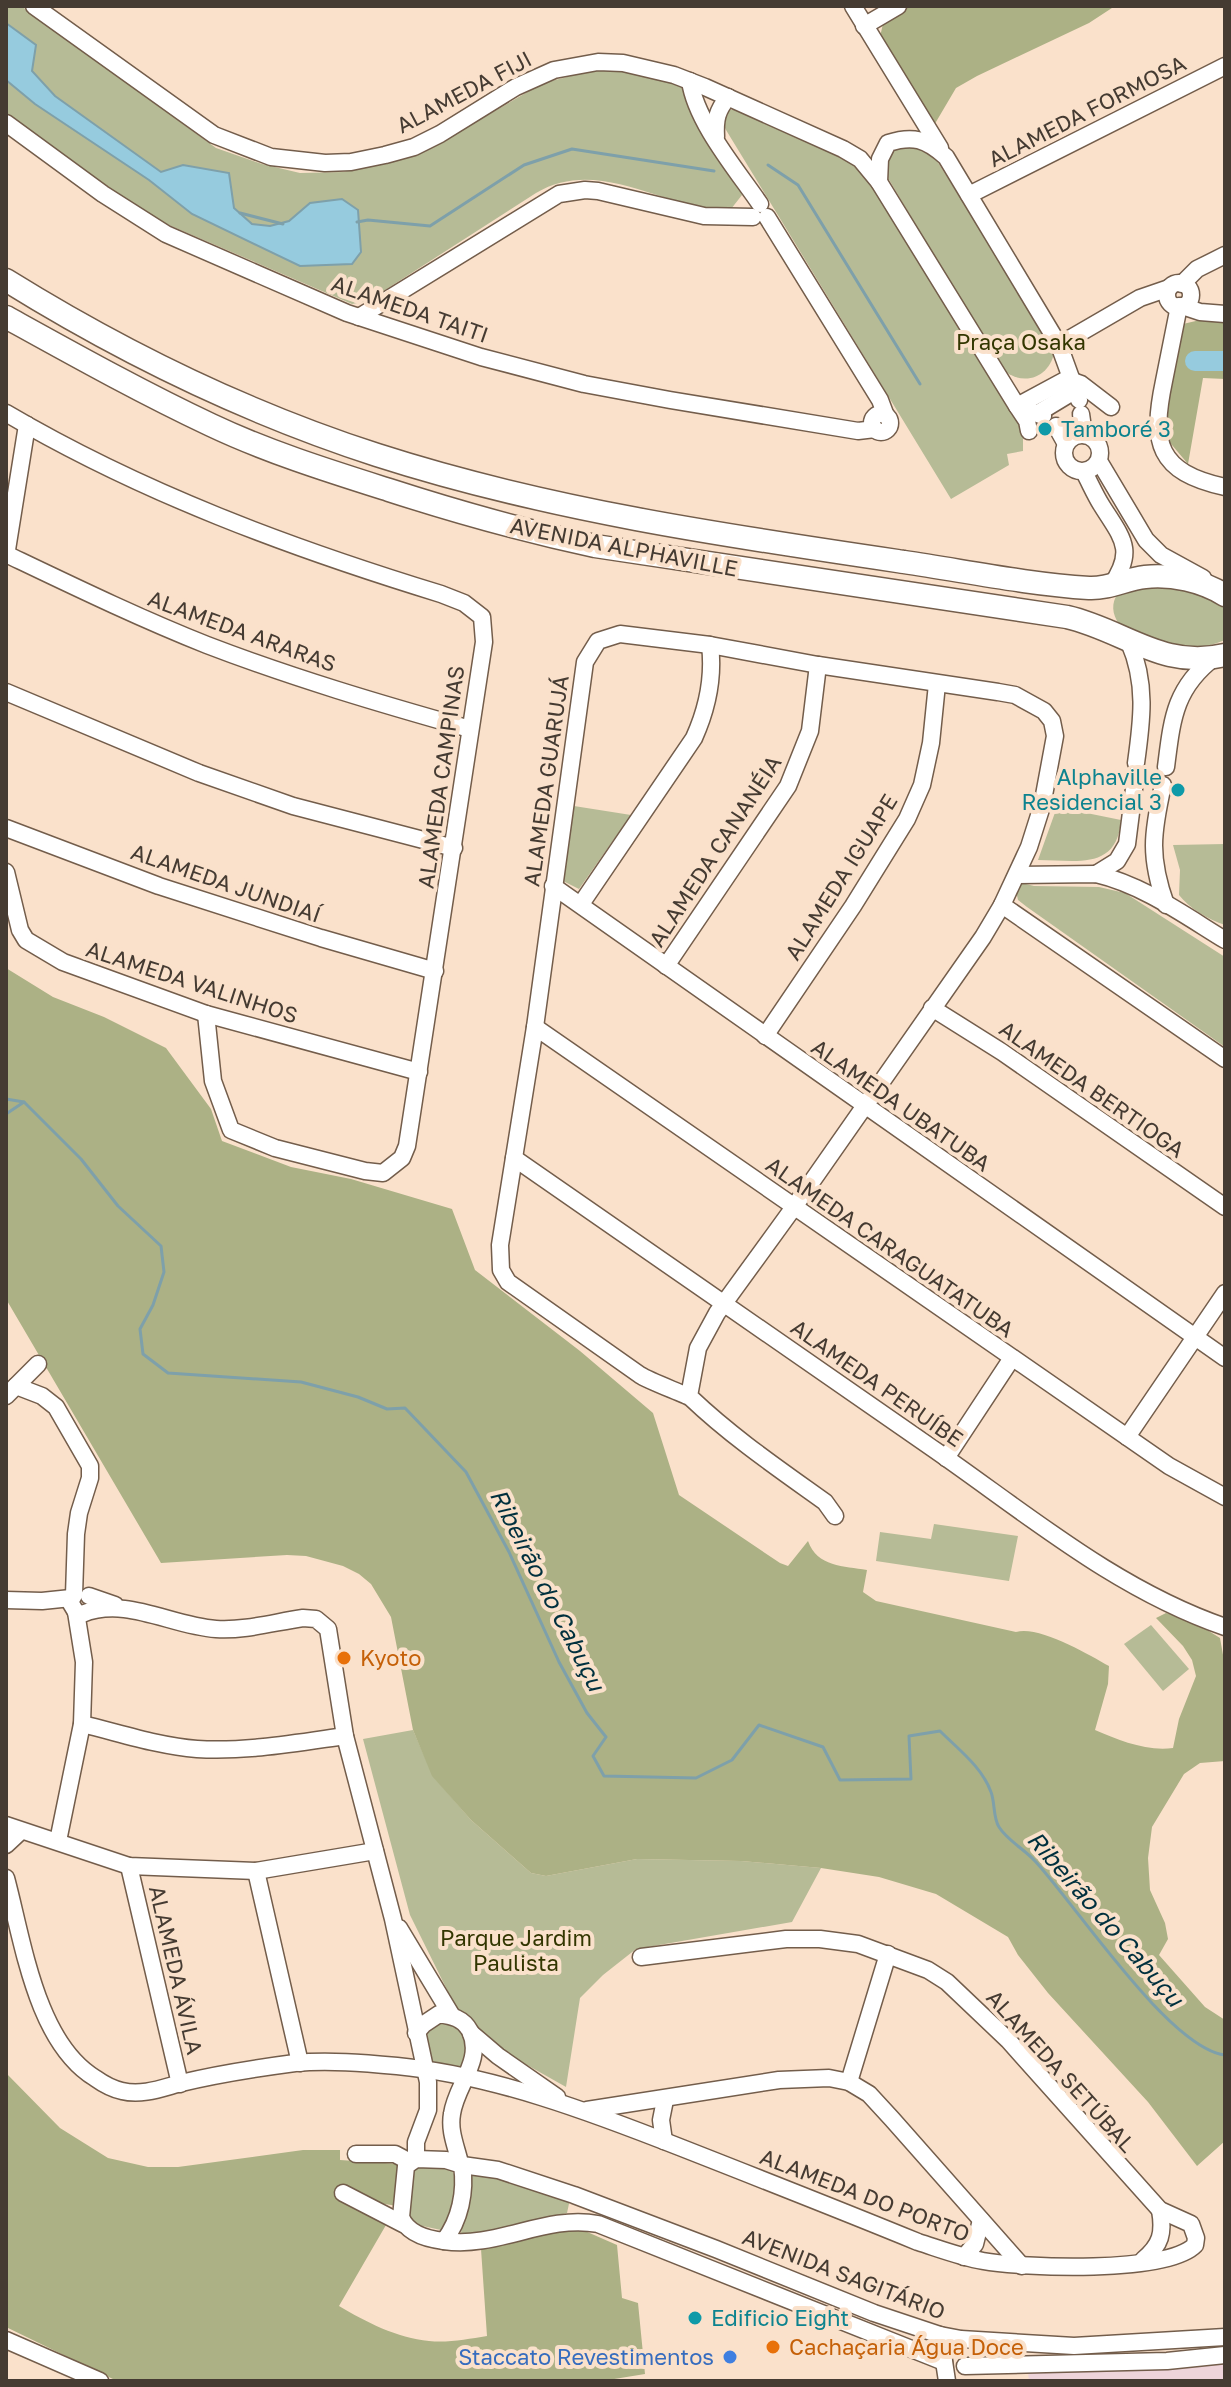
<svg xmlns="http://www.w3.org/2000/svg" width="1231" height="2387" font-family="'Golos Text',sans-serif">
<rect width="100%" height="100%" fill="#fae1cb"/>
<path fill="#eed4da" d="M1225 2363V2381H1029L1028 2372Z"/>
<g fill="#b6bb96">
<path d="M6 6H21L216 148 262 164 300 173 343 172 426 151 543 83 591 71 614 70 645 73 680 85 738 179 742 195 731 209C664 211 600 155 536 193L368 301 352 304 162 222 125 199 6 113Z"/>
<path d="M739 109 834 149 863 167 1023 424V451L1007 454 1009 465 951 499 726 130 723 123 728 110Z"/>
<path d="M927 145 1055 348C1052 377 1023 389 1001 368L885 173 886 159 894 149Z"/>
<path d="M1168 583 1225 603V640C1184 657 1155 642 1119 624 1112 614 1111 603 1118 593Z"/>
<path d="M574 806 631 815 579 889 563 881Z"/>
<path d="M1057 807 1121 820C1117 871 1076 860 1038 860Z"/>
<path d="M1225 844V925C1209 920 1189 908 1179 895L1180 870 1173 845Z"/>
<path d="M1022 883 1034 886 1099 887 1125 893 1225 957V1047L1027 907 1018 900 1016 891Z"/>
<path d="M934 1524 1018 1536 1009 1581 876 1561 880 1532 931 1539Z"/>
<path d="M1151 1625 1189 1669 1163 1691 1124 1644Z"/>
<path d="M413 1730 433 1776 471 1820 531 1873 546 1876 637 1859 741 1861 821 1868 792 1922 636 1949 603 1975 580 1998 566 2087 476 2036 458 2012 410 1915 363 1739Z"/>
<path d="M443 2022H451L470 2037 464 2064C450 2074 439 2068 427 2060 425 2042 423 2029 443 2022Z"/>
<path d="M420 2166 451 2169C462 2184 453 2209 449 2226L441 2230 409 2223 406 2209 411 2171Z"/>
<path d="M466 2167 570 2199 567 2213 488 2232 461 2234Z"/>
</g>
<g fill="#acb185">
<path d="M907 6H1115L1089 23 977 76 956 88 933 127 880 37 884 19Z"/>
<path d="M1200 320 1225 322V379L1203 378 1188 464 1161 432 1183 324Z"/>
<path d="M6 968 53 997 104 1017 166 1048 211 1109 222 1141 291 1167 351 1179 452 1209 475 1270 580 1351 653 1413 679 1495 780 1563 788 1566 808 1541C817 1567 844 1566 867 1570L863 1592 876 1601 1016 1632C1038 1625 1088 1654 1109 1666L1108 1684 1095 1730C1118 1740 1148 1752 1173 1748L1179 1719 1196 1676 1192 1660 1183 1646 1156 1618 1166 1613 1191 1620 1220 1638 1225 1666V1761L1200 1763 1184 1774 1152 1827 1148 1858 1150 1890 1165 1923 1168 1939 1159 1955 1205 2007 1225 2020V2141L1197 2166 1148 2102 1048 1993 1018 1955 1008 1937 936 1894 879 1877 821 1868 741 1861 637 1859 546 1876 531 1873 471 1820 432 1776 413 1730 391 1617 371 1584 359 1574 343 1566 306 1556 287 1555 161 1563 6 1299Z"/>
<path d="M6 2073 60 2128 108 2158 148 2167H178L303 2150H340V2160L400 2164 397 2206 373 2202H344L386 2225 339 2306C366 2322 397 2338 429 2341 448 2343 468 2339 487 2336L481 2249 569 2229 585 2231 617 2245 622 2298 638 2303 645 2374 602 2381H117L6 2327Z"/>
</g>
<path fill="#96cbde" stroke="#7ea0aa" stroke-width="2" d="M6 23 36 45 32 71 55 96 161 172 183 165 229 173 234 208 252 224 270 226 289 221 310 203 342 199 358 210 361 252 352 264 300 266 192 214 149 180 35 104 6 80Z"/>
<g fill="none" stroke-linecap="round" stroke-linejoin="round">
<g stroke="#7ea0aa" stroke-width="3">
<path d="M768 165 798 185 920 384"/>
<path d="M240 213 283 224"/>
<path d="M357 222 368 220 430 226 524 165 572 149 714 171"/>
<path d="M6 1099 24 1102 81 1159 118 1206 161 1246 164 1272 153 1305 140 1329 143 1354 168 1373 301 1382 358 1397 387 1409 405 1408 466 1472 509 1552 559 1662 587 1713 606 1737 593 1756 604 1776 696 1778 732 1760 759 1725 823 1747 840 1780 911 1779 909 1736 940 1731C959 1750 982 1767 991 1792 995 1802 993 1818 999 1827 1007 1840 1024 1849 1035 1861 1075 1904 1170 2049 1225 2055"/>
<path d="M6 1114 24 1102"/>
</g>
<path stroke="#96cbde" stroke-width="20" d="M1195 361H1225"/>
<defs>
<g id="minor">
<path d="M34 6 214 135 271 157 325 163 351 162 385 155 414 147 440 134 516 87 554 70 598 62 623 63 674 75 705 87 843 149 860 159 879 182 1017 406 1043 416"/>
<path d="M853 6 940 148"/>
<path d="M864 26 898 6"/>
<path d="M690 81C696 122 736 169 760 204"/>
<path d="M6 123 103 194 166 234 347 313 481 357 584 384 670 400 858 431 875 429"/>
<path d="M716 137C715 119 717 111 728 97"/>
<path d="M879 182 880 159 888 143C913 135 926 139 946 157L1059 345 1079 400"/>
<path d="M969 195 1225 66"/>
<path d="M767 217 880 400 886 416"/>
<circle cx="1179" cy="295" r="12"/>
<path d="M1182 284 1197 269 1225 255"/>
<path d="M1179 306C1174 331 1169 356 1164 381 1151 443 1157 472 1225 487"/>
<path d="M1182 306 1200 312 1225 314"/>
<path d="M359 317 559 194 585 190 598 191 704 216 753 217"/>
<path d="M1059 345 1140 298 1169 288"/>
<path d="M6 413C142 493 291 548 441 594L464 603 482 617 484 642 407 1146 402 1158 383 1173 365 1171 275 1148 231 1130 213 1081 206 1014"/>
<path d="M1038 413 1076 390"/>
<path d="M1081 414 1084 435"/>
<circle cx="881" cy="423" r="9"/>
<path d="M1056 426 1066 444"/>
<path d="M1029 431 1027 421 1017 406 1067 379 1081 384 1111 407"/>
<circle cx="1082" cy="453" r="18"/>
<path d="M1099 461 1146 540 1161 555 1203 578"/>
<path d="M1084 472C1090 483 1095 495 1102 506 1122 538 1136 550 1111 586"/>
<path d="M6 554C73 586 139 618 207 645 293 678 381 704 470 729"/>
<path d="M6 556 27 425"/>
<path d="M1129 642C1147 683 1142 720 1136 763"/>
<path d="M6 692 199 773 293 806 454 848"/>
<path d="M1166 767C1172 720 1174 688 1215 657"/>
<path d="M1163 785C1152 834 1149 857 1166 905"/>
<path d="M6 828 159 886 321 938 435 971"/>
<path d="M6 872 20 930 26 940 63 962 206 1014 419 1072"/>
<path d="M1096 874 1117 861 1127 844 1135 781"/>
<path d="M1018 875 1096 874C1143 885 1184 915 1225 940"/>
<path d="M553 886 1225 1358"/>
<path d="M581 904 694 738C708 707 714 678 710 645"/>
<path d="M1002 905 1225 1059"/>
<path d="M666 966 788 786 810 731 818 665"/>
<path d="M932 1008 1002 1052 1225 1207"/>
<path d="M535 1027 1169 1466 1225 1497"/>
<path d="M765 1036 853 906 907 819 922 785 931 743 937 684"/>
<path d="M514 1158C653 1255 793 1351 932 1448 1026 1513 1115 1589 1225 1627"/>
<path d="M16 1386 42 1396 56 1407 90 1466V1478L79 1513 76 1534 74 1595 70 1602 76 1612 82 1614C126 1596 171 1626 216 1629 244 1631 275 1622 303 1618L316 1619 328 1629 345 1736 393 1919 428 2082V2110L416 2142V2159"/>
<path d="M6 1396 38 1364"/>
<path d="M689 1396 698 1348 717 1313 794 1207 983 937 1002 905 1029 847 1042 806 1055 736 1052 721 1044 711 1015 695 998 692 818 665 710 645 620 634 598 641 585 662 535 1027 500 1245 501 1270 508 1282 640 1375C649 1381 687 1395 691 1398 732 1437 779 1469 825 1502L835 1516"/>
<path d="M1127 1437 1225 1293"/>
<path d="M946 1458 1012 1358"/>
<path d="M89 1596 115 1605"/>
<path d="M6 1600 42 1601 71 1598"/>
<path d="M82 1724C120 1733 158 1746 197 1749 246 1752 296 1743 345 1736"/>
<path d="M6 1825 129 1866 256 1871 375 1851"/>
<path d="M58 1841 82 1724 84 1662 76 1612"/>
<path d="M6 1845 21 1831"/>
<path d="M129 1866 180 2084"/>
<path d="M256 1871 300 2063"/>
<path d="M6 1878C23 1941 36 2042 95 2078 102 2083 113 2089 122 2091 142 2096 162 2088 181 2083 218 2074 257 2068 295 2063 328 2060 364 2063 397 2066 493 2075 593 2113 682 2148 761 2179 840 2210 918 2242 940 2249 961 2257 983 2261 1023 2268 1167 2274 1195 2245L1196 2238 1191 2224 1160 2210 1008 2040 947 1982 928 1970 858 1944 820 1939H786L641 1957"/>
<path d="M399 1928 452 2016"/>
<path d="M416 2033 424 2024 439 2014C452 2016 463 2018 470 2031 484 2060 456 2085 452 2114 449 2131 456 2146 460 2163"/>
<path d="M471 2033 498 2056 557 2097"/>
<path d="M849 2082 888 1954"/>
<path d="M587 2110 779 2080 829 2078 849 2082 869 2094 892 2119 1022 2266"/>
<path d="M664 2141 661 2120 665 2100"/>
<path d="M356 2154H395L410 2162"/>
<path d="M416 2159 446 2160 462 2165C466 2192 460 2220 444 2241 427 2239 407 2233 401 2217L406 2166Z"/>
<path d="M462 2165 498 2170 574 2195 716 2249 874 2313 940 2335 961 2339 1074 2346 1225 2337"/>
<path d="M343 2193 403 2224"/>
<path d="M444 2241C497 2249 545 2214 598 2224L944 2362"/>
<path d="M964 2257 975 2244 981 2220"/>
<path d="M1143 2260C1161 2245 1164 2233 1160 2210"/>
<path d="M940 2335 947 2381"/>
<path d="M6 2340 100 2381"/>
<path d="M965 2366 1167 2361 1225 2355"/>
</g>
<g id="major">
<path d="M6 280C122 352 247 413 377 455 548 510 727 536 904 562 965 571 1027 584 1089 588 1109 589 1126 579 1145 577 1172 574 1202 581 1225 595"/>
<path d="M6 317C73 354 141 392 211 425 268 452 329 471 389 490 457 512 525 531 595 546L1067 617C1124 630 1162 670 1225 655"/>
</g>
</defs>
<use href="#minor" stroke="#735d4b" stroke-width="19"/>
<use href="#major" stroke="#735d4b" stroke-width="25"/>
<use href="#minor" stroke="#fff" stroke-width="16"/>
<use href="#major" stroke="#fff" stroke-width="22"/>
</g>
<g fill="#0f9aa8" stroke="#fae1cb" stroke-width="3">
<circle cx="1045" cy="429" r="8"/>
<circle cx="1178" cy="790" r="8"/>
<circle cx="695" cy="2318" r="8"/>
</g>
<g fill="#e8710a" stroke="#fae1cb" stroke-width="3">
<circle cx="344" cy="1658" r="8"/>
<circle cx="773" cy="2347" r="8"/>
</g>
<circle fill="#3f7fe0" stroke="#fae1cb" stroke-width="3" cx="730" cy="2357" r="8"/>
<g text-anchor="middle" stroke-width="8" stroke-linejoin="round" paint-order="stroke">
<g font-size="22" fill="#453b32" stroke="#fae1cb">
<text transform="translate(464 92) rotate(-28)" y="8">ALAMEDA FIJI</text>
<text transform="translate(1087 111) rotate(-27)" y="8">ALAMEDA FORMOSA</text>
<text transform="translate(410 309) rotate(19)" y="8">ALAMEDA TAITI</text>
<text transform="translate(624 547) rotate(11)" y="8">AVENIDA ALPHAVILLE</text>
<text transform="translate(242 631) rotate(20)" y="8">ALAMEDA ARARAS</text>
<text transform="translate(441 777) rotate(-82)" y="8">ALAMEDA CAMPINAS</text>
<text transform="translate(546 781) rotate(-82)" y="8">ALAMEDA GUARUJÁ</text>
<text transform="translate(715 851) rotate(-57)" y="8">ALAMEDA CANANÉIA</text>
<text transform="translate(841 877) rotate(-58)" y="8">ALAMEDA IGUAPE</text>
<text transform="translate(226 883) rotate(19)" y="8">ALAMEDA JUNDIAÍ</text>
<text transform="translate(192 982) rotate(18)" y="8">ALAMEDA VALINHOS</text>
<text transform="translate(1092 1089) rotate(35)" y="8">ALAMEDA BERTIOGA</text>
<text transform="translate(901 1105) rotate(35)" y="8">ALAMEDA UBATUBA</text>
<text transform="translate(890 1247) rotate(35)" y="8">ALAMEDA CARAGUATATUBA</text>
<text transform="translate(877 1383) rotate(35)" y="8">ALAMEDA PERUÍBE</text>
<text transform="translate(176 1970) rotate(77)" y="8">ALAMEDA ÁVILA</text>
<text transform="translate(1061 2071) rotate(48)" y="8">ALAMEDA SETÚBAL</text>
<text transform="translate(865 2195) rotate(21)" y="8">ALAMEDA DO PORTO</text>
<text transform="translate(844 2274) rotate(21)" y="8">AVENIDA SAGITÁRIO</text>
</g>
<g font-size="22" fill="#323600" stroke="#fae1cb">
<text x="1021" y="350">Praça Osaka</text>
<text x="516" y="1946">Parque Jardim<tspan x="516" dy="25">Paulista</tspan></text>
</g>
<g font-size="22" fill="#0d838f" stroke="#fae1cb" text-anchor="start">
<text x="1061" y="437">Tamboré 3</text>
<text x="1162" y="785" text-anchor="end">Alphaville<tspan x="1162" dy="25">Residencial 3</tspan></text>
<text x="711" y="2326">Edificio Eight</text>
</g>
<g font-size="22" fill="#c56008" stroke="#fae1cb" text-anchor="start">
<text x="360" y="1666">Kyoto</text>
<text x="789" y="2355">Cachaçaria Água Doce</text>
</g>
<g font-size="22" fill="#366cbe" stroke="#fae1cb" text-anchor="end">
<text x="714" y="2365">Staccato Revestimentos</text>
</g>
<g font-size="24" font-style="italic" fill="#00303e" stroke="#fae1cb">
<text transform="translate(547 1590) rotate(63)" y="8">Ribeirão do Cabuçu</text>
<text transform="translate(1105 1919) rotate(49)" y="8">Ribeirão do Cabuçu</text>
</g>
</g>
<rect width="1231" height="2387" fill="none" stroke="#453b32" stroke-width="16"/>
</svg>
